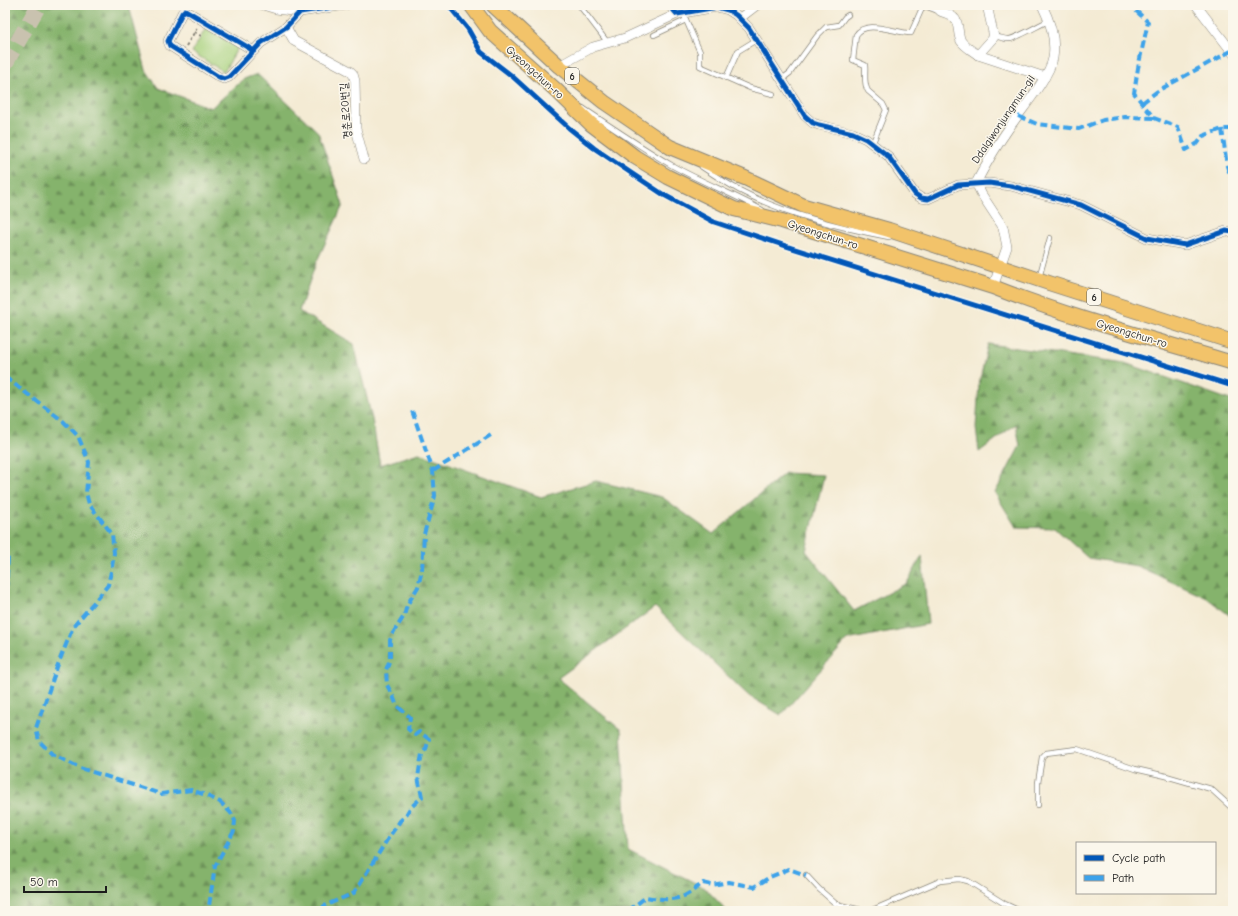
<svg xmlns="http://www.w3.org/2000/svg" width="1238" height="916" font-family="'Comic Neue','Poor Story',sans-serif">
<defs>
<pattern id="forest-firs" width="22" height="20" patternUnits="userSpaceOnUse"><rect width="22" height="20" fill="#85b36c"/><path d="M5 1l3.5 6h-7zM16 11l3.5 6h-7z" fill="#6c9158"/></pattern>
</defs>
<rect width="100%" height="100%" fill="#fbf7ec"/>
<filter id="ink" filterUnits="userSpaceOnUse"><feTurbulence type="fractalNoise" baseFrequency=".025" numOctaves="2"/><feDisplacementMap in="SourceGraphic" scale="8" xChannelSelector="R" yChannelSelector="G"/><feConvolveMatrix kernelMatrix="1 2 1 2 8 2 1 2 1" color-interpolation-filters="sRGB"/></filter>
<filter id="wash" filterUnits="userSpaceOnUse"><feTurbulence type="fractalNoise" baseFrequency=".012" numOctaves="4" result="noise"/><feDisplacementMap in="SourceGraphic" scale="16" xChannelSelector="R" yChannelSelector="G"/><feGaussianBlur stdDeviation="0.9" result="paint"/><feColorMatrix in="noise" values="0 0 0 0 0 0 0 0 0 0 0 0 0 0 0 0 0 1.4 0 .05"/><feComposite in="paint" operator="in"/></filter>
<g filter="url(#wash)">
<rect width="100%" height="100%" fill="#f4ebd4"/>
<g fill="url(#forest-firs)" stroke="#506844">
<path d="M5 5H130V10L146 70 158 88 211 108 244 79 257 74 318 132 343 205 316 263 299 311 354 344 372 419 380 465 419 453 541 497 596 481 662 497 713 534 785 473 824 475 806 551 854 611 907 583 922 556 928 624 847 640 781 715 749 696 655 607 558 678 621 730 628 849 705 888 727 911H5Z"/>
<path d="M988 344 1125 363 1233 401V618L1207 598 1137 566 1088 558 1055 528 1016 527 995 493 1020 446 1016 424 979 452 976 428 979 384Z"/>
</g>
<path fill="#a7d17d" stroke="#62764c" d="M206 28 238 47 224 72 192 52Z"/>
</g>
<g filter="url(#ink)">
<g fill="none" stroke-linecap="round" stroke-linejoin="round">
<path stroke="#c9c2af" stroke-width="16" stroke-dasharray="16 8" stroke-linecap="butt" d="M5 64 39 5"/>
<defs>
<g id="lane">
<path d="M579 5 608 43"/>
<path d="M922 5 938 11"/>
<path d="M683 13 700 52V66L750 88 773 94"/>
<path d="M654 35 686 20"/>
<path d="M994 37C1000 36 1004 40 1010 39 1019 37 1039 25 1048 21"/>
<path d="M726 78 738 51 756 40"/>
<path d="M782 79 790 73 817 36 826 27 839 25 845 17 848 15"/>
<path d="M583 108C613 128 642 148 673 166 702 182 733 194 762 210"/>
<path d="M872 145 886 110 883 104 868 91C863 83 866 74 865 65L853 60 856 35C866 18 897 34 911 33L923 6"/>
<path d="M702 167C714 175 726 183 739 190 784 214 838 227 889 237"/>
<path d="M1039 278 1050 238"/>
<path d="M1038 805V783L1042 757 1046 753 1077 749 1135 769 1166 776 1211 789 1233 809"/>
<path d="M806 875 819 889 836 904 865 911"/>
<path d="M870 911 940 881 959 879 968 881 1005 904 1020 911"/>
</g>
<g id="street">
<path d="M263 5 276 9 300 12"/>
<path d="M669 5 677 14 717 7 728 10 736 15 749 28 805 116 813 123 819 125 853 133 866 139 888 156 915 194 921 198 928 199 958 185 989 183 1011 186 1081 205 1147 238 1185 245 1226 231 1233 232"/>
<path d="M936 5C940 15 946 11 953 17 960 22 957 34 961 41 965 47 973 51 978 55L1045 77"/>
<path d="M1196 5 1233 53"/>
<path d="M740 18 757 5"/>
<path d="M286 27 294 41 350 71 353 74 355 81 356 129 364 159"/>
<path d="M254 51 185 10 182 13 168 41 170 46 219 77 224 79 229 77 261 43 286 27 300 12 346 5"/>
<path d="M978 55 994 37 987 5"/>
<path d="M559 66 593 47 625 38 677 14"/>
<path d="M993 287 1007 247 1003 227 982 195 976 183C986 164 997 145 1009 128 1020 112 1050 76 1053 58 1056 40 1050 21 1042 5"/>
</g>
<g id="primary">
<path d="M471 5 490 31 556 90 591 124 635 157 668 177 734 209 782 221 993 287C1071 318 1153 339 1233 363"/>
<path d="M493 5 559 66 604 102 670 147 745 178 804 206 889 230 1052 284 1233 342"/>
</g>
</defs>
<use href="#lane" stroke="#888478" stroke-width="6"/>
<use href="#street" stroke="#888478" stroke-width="10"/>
<use href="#primary" stroke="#888478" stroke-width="16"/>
<g stroke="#888478" stroke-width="2" stroke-dasharray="3 3" stroke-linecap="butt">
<path d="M194 32 201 36"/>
<path d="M186 46 197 28"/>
</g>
<use href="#lane" stroke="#fff" stroke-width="4.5"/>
<use href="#street" stroke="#fff" stroke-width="9"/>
<use href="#primary" stroke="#f2c36a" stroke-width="14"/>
<g stroke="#3da2ea" stroke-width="4" stroke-dasharray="8 4" stroke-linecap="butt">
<path d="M1126 5 1131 6 1148 22 1138 68 1134 93 1154 118 1178 127 1186 150 1198 143 1203 136 1222 129H1233"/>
<path d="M1195 5 1196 6"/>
<path d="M1142 103 1159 90 1231 51"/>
<path d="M1018 116 1037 124 1079 129 1103 120 1125 117 1154 118"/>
<path d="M1222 129 1227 166 1233 183"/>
<path d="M5 377 63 421 78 436 89 462 86 493 89 504 112 534 114 553 112 567 108 585 94 602 73 627 57 667 36 728 39 741 52 754 80 768 161 794 191 790 203 794 220 802 231 813 235 821 234 831 215 866 209 906 210 911"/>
<path d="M433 471 491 435"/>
<path d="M5 546 8 556 5 609"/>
<path d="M321 911 324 906 354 893 387 840 400 821 406 815 410 808 422 797 418 777 422 754 426 749 429 739 419 732 415 735 408 729 410 717 397 706 393 696 387 685 386 670 390 659V640L393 633 404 616 407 605 418 587 422 570 424 534 435 496 433 471 411 408"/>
<path d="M628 911 646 897C659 899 672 901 684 896 691 893 697 887 703 883L712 885 729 882 754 887 770 877 789 869 806 875"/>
</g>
<defs>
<g id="cycleway">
<path d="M448 5 468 29 481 52 512 76 569 128 594 148 631 173 664 195 714 222 792 248 1233 386"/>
<path d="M669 5 677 14 717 7 728 10 736 15 749 28 805 116 813 123 819 125 853 133 866 139 888 156 915 194 921 198 928 199 958 185 989 183 1011 186 1081 205 1147 238 1185 245 1226 231 1233 232"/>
<path d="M254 51 185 10 182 13 168 41 170 46 219 77 224 79 229 77 261 43 286 27 300 12 346 5"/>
</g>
</defs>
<use href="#cycleway" stroke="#fbf7ec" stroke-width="8"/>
<use href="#cycleway" stroke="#0057b8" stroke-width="5"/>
</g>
</g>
<g text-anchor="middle" stroke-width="3" stroke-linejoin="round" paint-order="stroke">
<g fill="#fbf7ec" stroke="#5f5e5a" stroke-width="1">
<rect x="565" y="68" width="14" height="16" rx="3"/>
<rect x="1087" y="289" width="14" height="16" rx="3"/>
</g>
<g font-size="10" font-weight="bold" fill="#1c1c1c">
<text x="572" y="80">6</text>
<text x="1094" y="301">6</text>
</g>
<g font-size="11" fill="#1c1c1c" stroke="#fbf7ec">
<text transform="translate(535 72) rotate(42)" y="4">Gyeongchun-ro</text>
<text transform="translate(345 111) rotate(-94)" y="4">경춘로20번길</text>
<text transform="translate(1003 119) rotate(-56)" y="4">Ddalgiwonjungmun-gil</text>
<text transform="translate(823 234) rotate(18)" y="4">Gyeongchun-ro</text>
<text transform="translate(1132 333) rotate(17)" y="4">Gyeongchun-ro</text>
</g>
</g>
<rect width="1238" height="916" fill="none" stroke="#fbf7ec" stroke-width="20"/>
<rect x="1076" y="842" width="140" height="52" fill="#fbf7ec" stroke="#a29f99"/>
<rect x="1084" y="855" width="20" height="6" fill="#0057b8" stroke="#a29f99"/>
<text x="1112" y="862" font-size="12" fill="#1c1c1c">Cycle path</text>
<rect x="1084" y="875" width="20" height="6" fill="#3da2ea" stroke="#a29f99"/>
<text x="1112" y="882" font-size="12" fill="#1c1c1c">Path</text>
<path d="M24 886v6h82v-6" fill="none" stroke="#1c1c1c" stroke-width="2"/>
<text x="30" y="886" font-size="12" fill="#1c1c1c" stroke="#fbf7ec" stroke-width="3" paint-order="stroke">50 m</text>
</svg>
